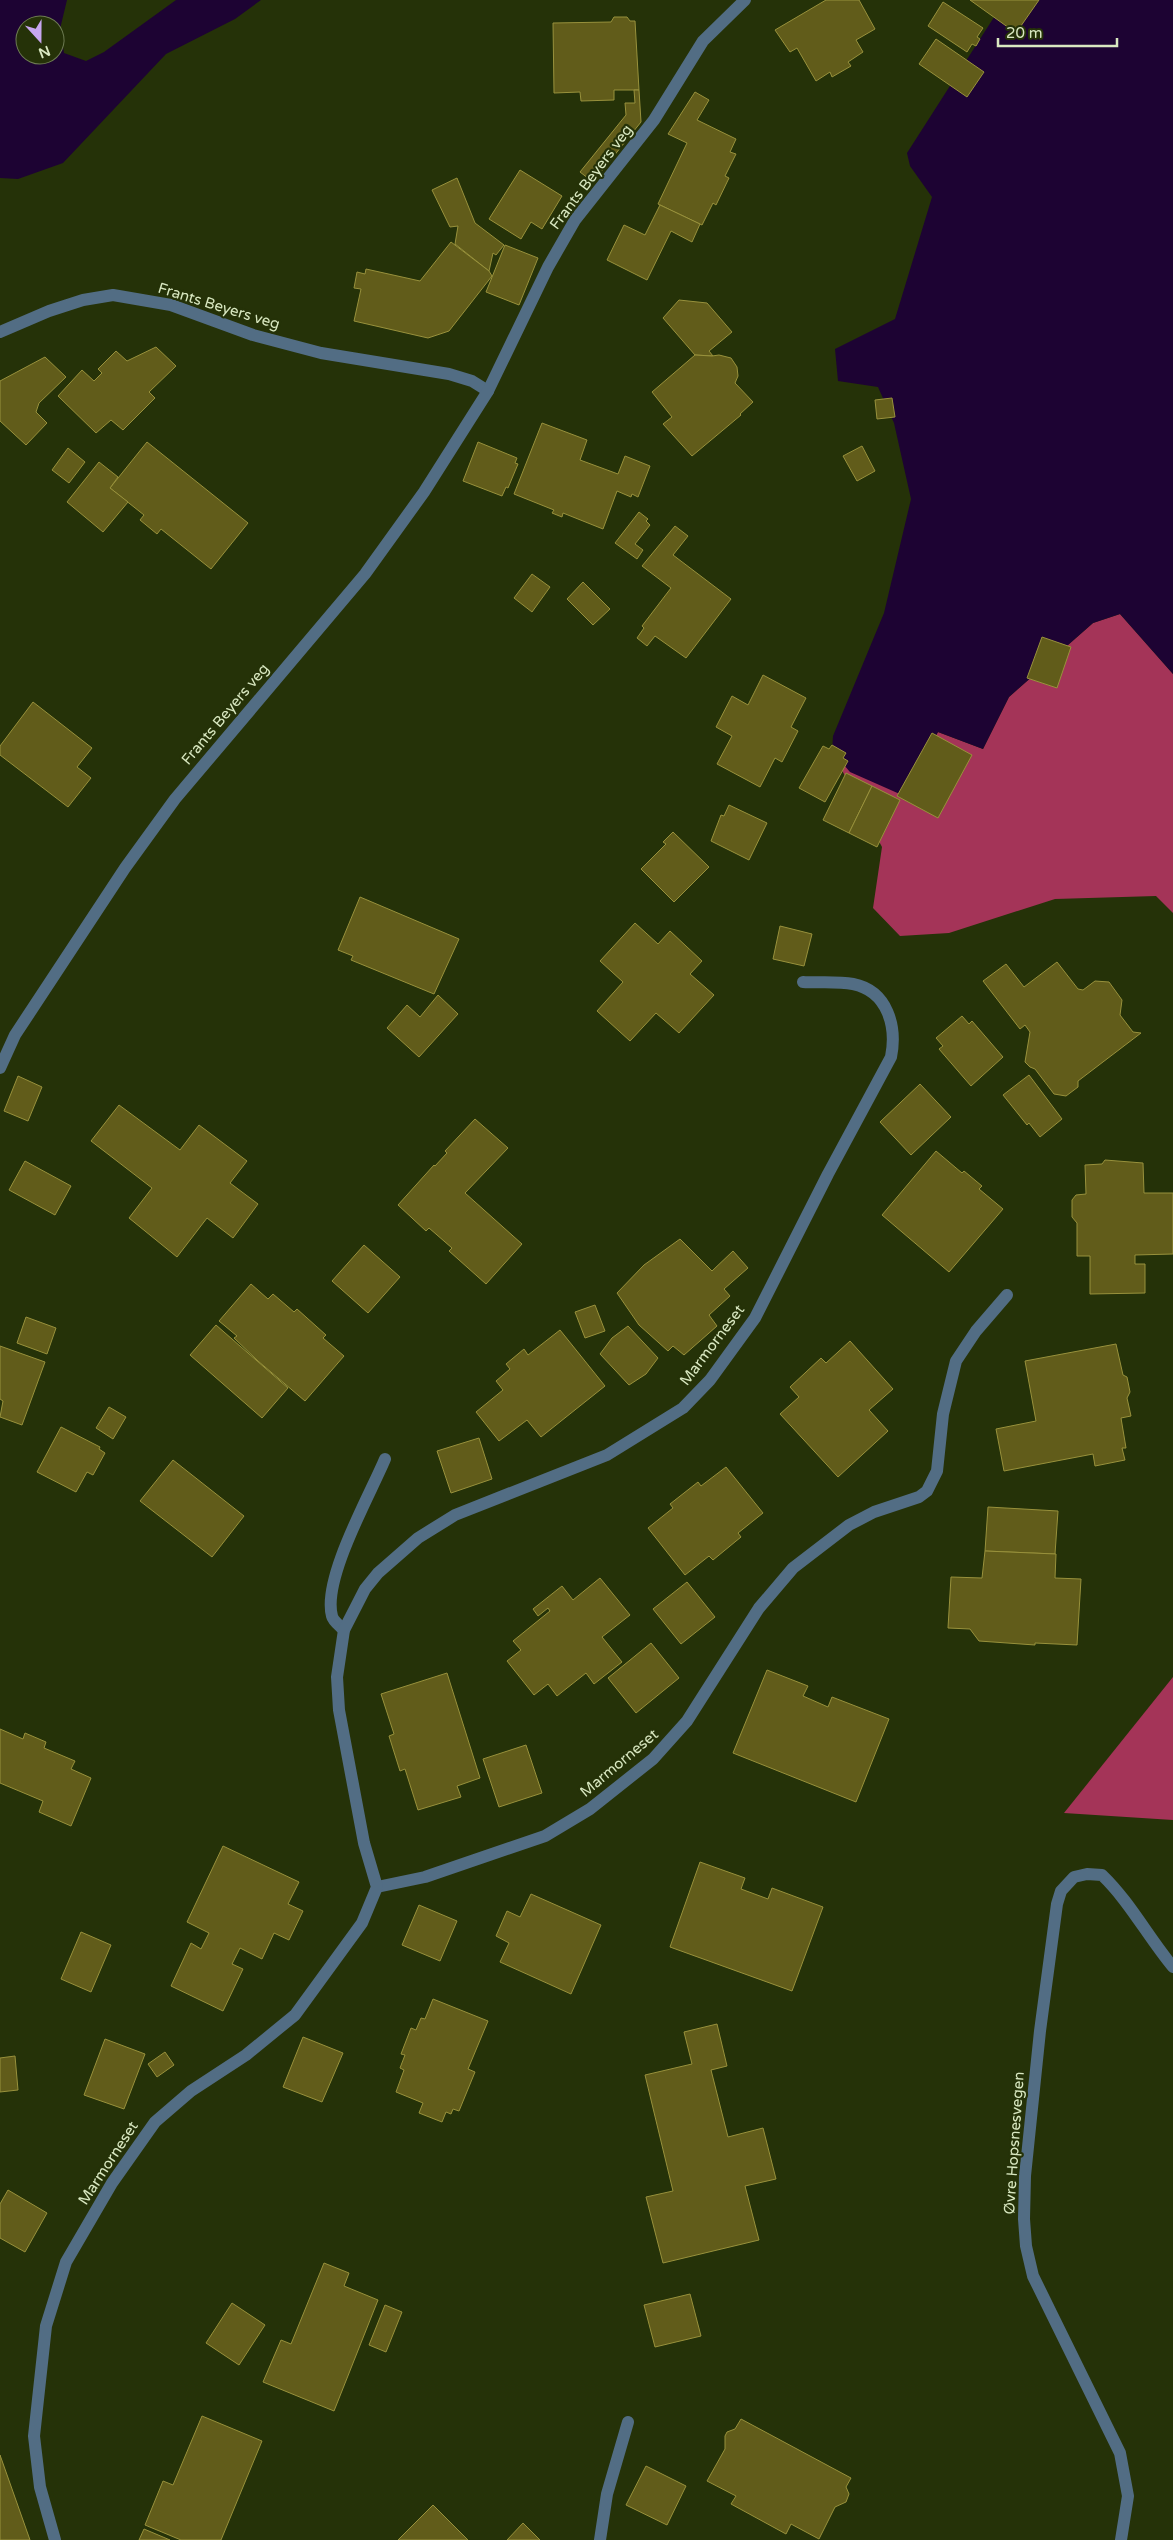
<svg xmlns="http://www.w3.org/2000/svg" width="1173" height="2540" font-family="'Varela Round',sans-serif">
<rect width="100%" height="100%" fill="#253208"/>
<g fill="#a43458">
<path d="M1120 614 1173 674V913L1156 896 1055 899 949 933 900 936 873 908 882 847 832 751 902 795 938 732 983 749 1009 697 1093 623Z"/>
<path d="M1173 1677V1820L1064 1813Z"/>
</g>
<g fill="#1d0333" fill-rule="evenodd">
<path d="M0 0H67L60 29 64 53 86 61 104 52 176 0H261L235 19 166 54 63 163 18 179 0 178ZM25 25H55V55H25Z"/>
<path d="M1005 0H1173V674L1120 614 1093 623 1009 697 983 749 938 732 902 795 850 772 832 751 833 736 884 613 911 499 894 423 878 387 838 381 835 349 895 319 932 197 910 166 907 153Z"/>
</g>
<g fill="#615c1a" stroke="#98913c">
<path d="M826 0H859L875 29 856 40 863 52 848 62 851 66 832 77 830 72 816 81 797 48 790 52 775 30Z"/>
<path d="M970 0H1039L1016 33Z"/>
<path d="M943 2 983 28 977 37 980 39 976 46 972 44 967 52 928 26Z"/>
<path d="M614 17H627L630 21H635L639 90H614V100L581 101 580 92 554 93 553 23 611 22Z"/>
<path d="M936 39 984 72 967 97 919 64Z"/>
<path d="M634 90H639L641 122 593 182 580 172 626 115 625 103H635Z"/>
<path d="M695 92 709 100 697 120 736 139 730 152 736 154 725 176 729 178 716 205 713 203 702 225 658 204 687 143 668 134Z"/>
<path d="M520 170 562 196 542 229 531 222 521 239 489 219Z"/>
<path d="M457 178 475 223 504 245 496 255 493 253 489 271 455 244 458 226 450 227 432 190Z"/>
<path d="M660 205 700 224 692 242 671 231 647 280 607 260 624 225 645 235Z"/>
<path d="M451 242 489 271 492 276 449 331 428 338 354 321 361 289 354 288 357 272 365 274 366 269 420 281Z"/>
<path d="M505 245 538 258 519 305 486 292Z"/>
<path d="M679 300 707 303 732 332 709 351 713 356 695 355 663 318Z"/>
<path d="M156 347 176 366 149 392 155 398 123 430 111 420 96 433 58 396 82 370 94 381 102 373 98 369 116 351 127 361Z"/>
<path d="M695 355 712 356 719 355 731 358 737 367 738 376 735 383 753 402 740 414 741 415 692 456 663 424 672 417 652 392Z"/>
<path d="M45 357 66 377 39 403 36 412 47 423 26 445 0 421V381Z"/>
<path d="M892 398 895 417 877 419 875 400Z"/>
<path d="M542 423 587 440 580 460 618 474 625 456 650 466 638 497 632 494 631 497 617 491 603 529 563 513 562 517 552 513 554 510 514 494Z"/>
<path d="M147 442 248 523 211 569 161 529 157 534 140 520 144 515 110 488Z"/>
<path d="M478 442 517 458 515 463 518 464 508 488 506 487 502 496 463 481Z"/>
<path d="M862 446 875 471 857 481 843 456Z"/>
<path d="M68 448 85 462 69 483 52 470Z"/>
<path d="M99 462 118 477 110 488 128 502 103 532 67 502Z"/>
<path d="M639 512 648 519 646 521 650 525 635 544 643 550 637 559 615 543Z"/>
<path d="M675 526 688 536 673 555 731 599 686 658 655 636 647 646 637 638 644 628 642 626 671 588 642 566Z"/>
<path d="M532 574 550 587 532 612 514 598Z"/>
<path d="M583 582 610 609 593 625 567 599Z"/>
<path d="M1042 637 1071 647 1057 688 1027 678Z"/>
<path d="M763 675 806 698 791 727 798 731 782 762 775 758 760 787 717 764 732 736 716 727 732 696 748 705Z"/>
<path d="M33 702 92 748 77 767 91 778 68 807 0 755V746Z"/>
<path d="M932 733 972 755 938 818 897 796Z"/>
<path d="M832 745 846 753 843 758 848 761 825 802 799 788 823 746 829 749Z"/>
<path d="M846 773 872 786 849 833 823 820Z"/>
<path d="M872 786 900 800 877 847 849 833Z"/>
<path d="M729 805 767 823 749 860 711 841 721 815 724 816Z"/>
<path d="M673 832 709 867 674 902 641 869 666 844 663 842Z"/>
<path d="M360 897 459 939 434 994 351 960 353 956 338 950Z"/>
<path d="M635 923 658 944 670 931 702 961 690 974 714 995 679 1033 656 1013 630 1041 597 1011 623 982 600 961Z"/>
<path d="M780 926 812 934 804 966 773 959Z"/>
<path d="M1057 962 1078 989 1083 990 1095 981 1109 982 1122 1000 1120 1015 1133 1032 1141 1033 1078 1081V1087L1066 1096 1054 1094 1035 1069 1030 1067 1025 1062 1030 1032 1025 1025 1020 1029 983 981 1006 964 1024 987Z"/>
<path d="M438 995 458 1014 419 1057 387 1028 407 1005 420 1017Z"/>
<path d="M962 1016 969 1024 972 1021 1003 1057 971 1086 939 1049 943 1046 936 1038Z"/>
<path d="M1029 1075 1062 1119 1040 1137 1029 1123 1027 1125 1003 1095Z"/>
<path d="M18 1076 42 1087 28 1121 4 1111Z"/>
<path d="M920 1084 951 1117 911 1155 880 1122Z"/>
<path d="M119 1105 180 1150 199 1125 247 1161 230 1183 258 1204 233 1238 207 1218 177 1257 129 1218 152 1188 91 1141Z"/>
<path d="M475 1119 508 1148 465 1193 522 1244 486 1284 449 1251 452 1248 429 1228 426 1231 398 1205 434 1165 435 1166 447 1153 445 1151Z"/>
<path d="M936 1151 962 1173 964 1171 982 1186 979 1189 1003 1209 949 1272 882 1215Z"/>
<path d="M1105 1160 1143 1163 1144 1193H1173V1254L1135 1255V1264H1145V1293L1090 1294V1256H1077V1223L1072 1217V1200L1076 1195 1086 1194 1085 1165 1102 1164Z"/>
<path d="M25 1161 71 1186 55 1215 9 1190Z"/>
<path d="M680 1239 712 1271 733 1251 748 1268 724 1289 730 1296 709 1315 717 1326 684 1355 673 1346 668 1351 639 1325 617 1293 644 1265Z"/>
<path d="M364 1245 400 1277 368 1313 332 1281Z"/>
<path d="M251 1284 268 1299 273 1294 294 1312 297 1309 326 1335 323 1338 344 1356 305 1401 258 1361 234 1338 237 1336 219 1321Z"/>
<path d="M595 1305 605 1331 585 1338 575 1312Z"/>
<path d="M26 1317 56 1328 47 1354 17 1343Z"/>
<path d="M216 1325 288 1388 262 1418 190 1355Z"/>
<path d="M628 1326 658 1358 646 1374 629 1385 600 1354 612 1338Z"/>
<path d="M560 1330 605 1386 541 1437 527 1420 499 1441 476 1412 503 1390 496 1381 510 1369 506 1364 524 1349 528 1355Z"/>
<path d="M850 1341 893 1389 869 1410 888 1431 838 1477 780 1414 799 1397 790 1387 821 1358 826 1363Z"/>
<path d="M1116 1344 1123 1375 1127 1377 1130 1392 1127 1398 1131 1416 1121 1418 1126 1448H1122L1125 1460 1095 1466 1093 1454 1004 1471 996 1429 1036 1421 1025 1361Z"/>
<path d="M0 1346 45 1362 22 1425 0 1417 3 1401 0 1399Z"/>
<path d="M109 1407 126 1417 113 1439 96 1428Z"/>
<path d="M61 1427 100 1447 99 1449 105 1453 93 1475 87 1472 76 1492 37 1472Z"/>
<path d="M479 1438 492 1479 451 1493 437 1451Z"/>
<path d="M173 1460 244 1516 212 1557 140 1501Z"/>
<path d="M726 1467 763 1513 738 1533 741 1537 713 1560 709 1556 685 1575 648 1528 673 1508 670 1504 698 1482 701 1486Z"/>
<path d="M988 1507 1058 1511 1055 1554 985 1551Z"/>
<path d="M985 1551 1056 1554 1055 1578 1081 1579 1077 1645 1035 1643V1645L979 1641 970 1629 948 1628 951 1577 982 1578Z"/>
<path d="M600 1578 630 1615 602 1637 622 1662 594 1684 586 1673 557 1696 548 1684 534 1695 507 1661 521 1650 513 1641 550 1611 548 1608 538 1616 533 1609 562 1586 573 1600Z"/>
<path d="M687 1582 715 1617 681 1644 653 1609Z"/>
<path d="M651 1643 679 1678 636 1713 608 1678Z"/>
<path d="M767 1670 808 1686 803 1696 828 1707 832 1697 889 1719 856 1802 733 1753Z"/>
<path d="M447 1673 480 1778 457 1786 461 1797 418 1810 405 1769 400 1771 389 1736 394 1734 381 1694Z"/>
<path d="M0 1729 23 1739 25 1733 46 1742 44 1748 75 1761 71 1769 91 1778 71 1826 39 1812 43 1801 0 1783Z"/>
<path d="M526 1745 542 1793 499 1807 483 1759Z"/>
<path d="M223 1846 299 1882 288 1904 303 1911 289 1940 274 1933 262 1959 240 1948 232 1964 243 1969 223 2011 171 1986 191 1943 201 1949 209 1933 187 1922Z"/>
<path d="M700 1862 745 1878 741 1889 768 1899 772 1888 823 1907 792 1991 670 1947Z"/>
<path d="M531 1894 601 1925 571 1994 500 1962 509 1943 496 1936 507 1911 520 1917Z"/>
<path d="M419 1905 457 1921 440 1961 402 1945Z"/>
<path d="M81 1932 111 1945 91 1992 61 1979Z"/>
<path d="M433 1999 488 2021 468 2069 475 2072 459 2111 453 2109 451 2114 446 2112 442 2122 419 2113 423 2103 396 2092 404 2070 400 2068 405 2055 401 2054 411 2028 416 2030 421 2018 425 2019Z"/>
<path d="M717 2024 727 2066 711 2070 728 2137 763 2128 776 2179 745 2186 759 2240 663 2263 646 2197 673 2191 645 2075 692 2064 684 2032Z"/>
<path d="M303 2037 343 2053 322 2102 283 2087Z"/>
<path d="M105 2039 145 2054 124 2109 84 2095Z"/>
<path d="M165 2052 174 2065 157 2077 148 2064Z"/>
<path d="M15 2056 18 2090 0 2092V2058Z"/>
<path d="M8 2190 47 2213 25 2252 0 2238V2204Z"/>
<path d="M324 2263 349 2273 344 2286 378 2300 334 2411 263 2382 281 2340 291 2344Z"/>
<path d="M690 2294 701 2336 655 2347 644 2305Z"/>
<path d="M232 2303 265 2325 239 2365 206 2343Z"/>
<path d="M385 2305 402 2312 386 2352 369 2345Z"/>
<path d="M202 2416 262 2441 221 2540H181L145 2525 163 2481 173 2485Z"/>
<path d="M741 2419 851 2478 846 2487 849 2494 846 2502 835 2507 819 2539 791 2524 786 2534 731 2504 736 2496 707 2481 725 2449V2436L727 2432 735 2429Z"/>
<path d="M0 2455 30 2540H0Z"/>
<path d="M646 2466 686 2486 667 2525 626 2505Z"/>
<path d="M433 2505 468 2540H398Z"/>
<path d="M523 2523 540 2540H507Z"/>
<path d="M144 2529 170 2540H139Z"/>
</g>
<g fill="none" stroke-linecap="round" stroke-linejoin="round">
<g stroke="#526d84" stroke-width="12">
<path d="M0 332 49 311 83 300 113 295 171 305 253 335 321 353 449 374 472 381 488 391"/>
<path d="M344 1630C340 1626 333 1621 332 1616 322 1579 370 1495 385 1459"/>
</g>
<g stroke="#526d84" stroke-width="12">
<path d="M0 1068 15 1035 125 868 175 799 365 574 424 492 488 391 548 267 575 220 654 120 703 41 745 0"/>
<path d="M377 1887 425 1877 545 1836 590 1809 653 1759 687 1721 759 1608 793 1568 849 1525 874 1512 919 1497 927 1491 937 1471 943 1414 956 1361 976 1331 1007 1295"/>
<path d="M55 2540 40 2487 34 2436 46 2326 66 2262 112 2183 155 2122 191 2091 246 2055 295 2015 362 1923 377 1887 364 1843 339 1710 337 1677 344 1630 365 1589 378 1573 418 1538 455 1515 607 1455 683 1408 710 1380 755 1318 828 1174 891 1057C897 1027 888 991 853 984 837 981 819 983 803 982"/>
<path d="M600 2540 607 2494 628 2422"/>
<path d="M1121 2540 1128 2496 1120 2453 1033 2276 1026 2246 1024 2219 1025 2176 1040 2031 1057 1904 1061 1891 1074 1877 1087 1874 1102 1875C1130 1902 1148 1937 1173 1967"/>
</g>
</g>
<g text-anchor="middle" stroke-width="4.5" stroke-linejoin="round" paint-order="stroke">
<g font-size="15" fill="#d9e8c1" stroke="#253208">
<text transform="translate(591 177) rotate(-53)" y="5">Frants Beyers veg</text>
<text transform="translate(219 306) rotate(17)" y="5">Frants Beyers veg</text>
<text transform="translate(225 714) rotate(-50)" y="5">Frants Beyers veg</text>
<text transform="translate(712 1345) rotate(-53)" y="5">Marmorneset</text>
<text transform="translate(619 1763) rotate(-40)" y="5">Marmorneset</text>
<text transform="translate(1014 2143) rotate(-86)" y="5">Øvre Hopsnesvegen</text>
<text transform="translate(108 2163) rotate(-57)" y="5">Marmorneset</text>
</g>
</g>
<g transform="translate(40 40) rotate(159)"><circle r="24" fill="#253208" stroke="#6d7b52"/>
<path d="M0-4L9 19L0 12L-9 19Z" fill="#c7a6ef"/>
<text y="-8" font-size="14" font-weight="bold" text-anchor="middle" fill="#d9e8c1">N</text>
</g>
<path d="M998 38v8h119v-8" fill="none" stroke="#d9e8c1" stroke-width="2.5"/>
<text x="1006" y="38" font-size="15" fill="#d9e8c1" stroke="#253208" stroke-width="4" paint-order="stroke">20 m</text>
</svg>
